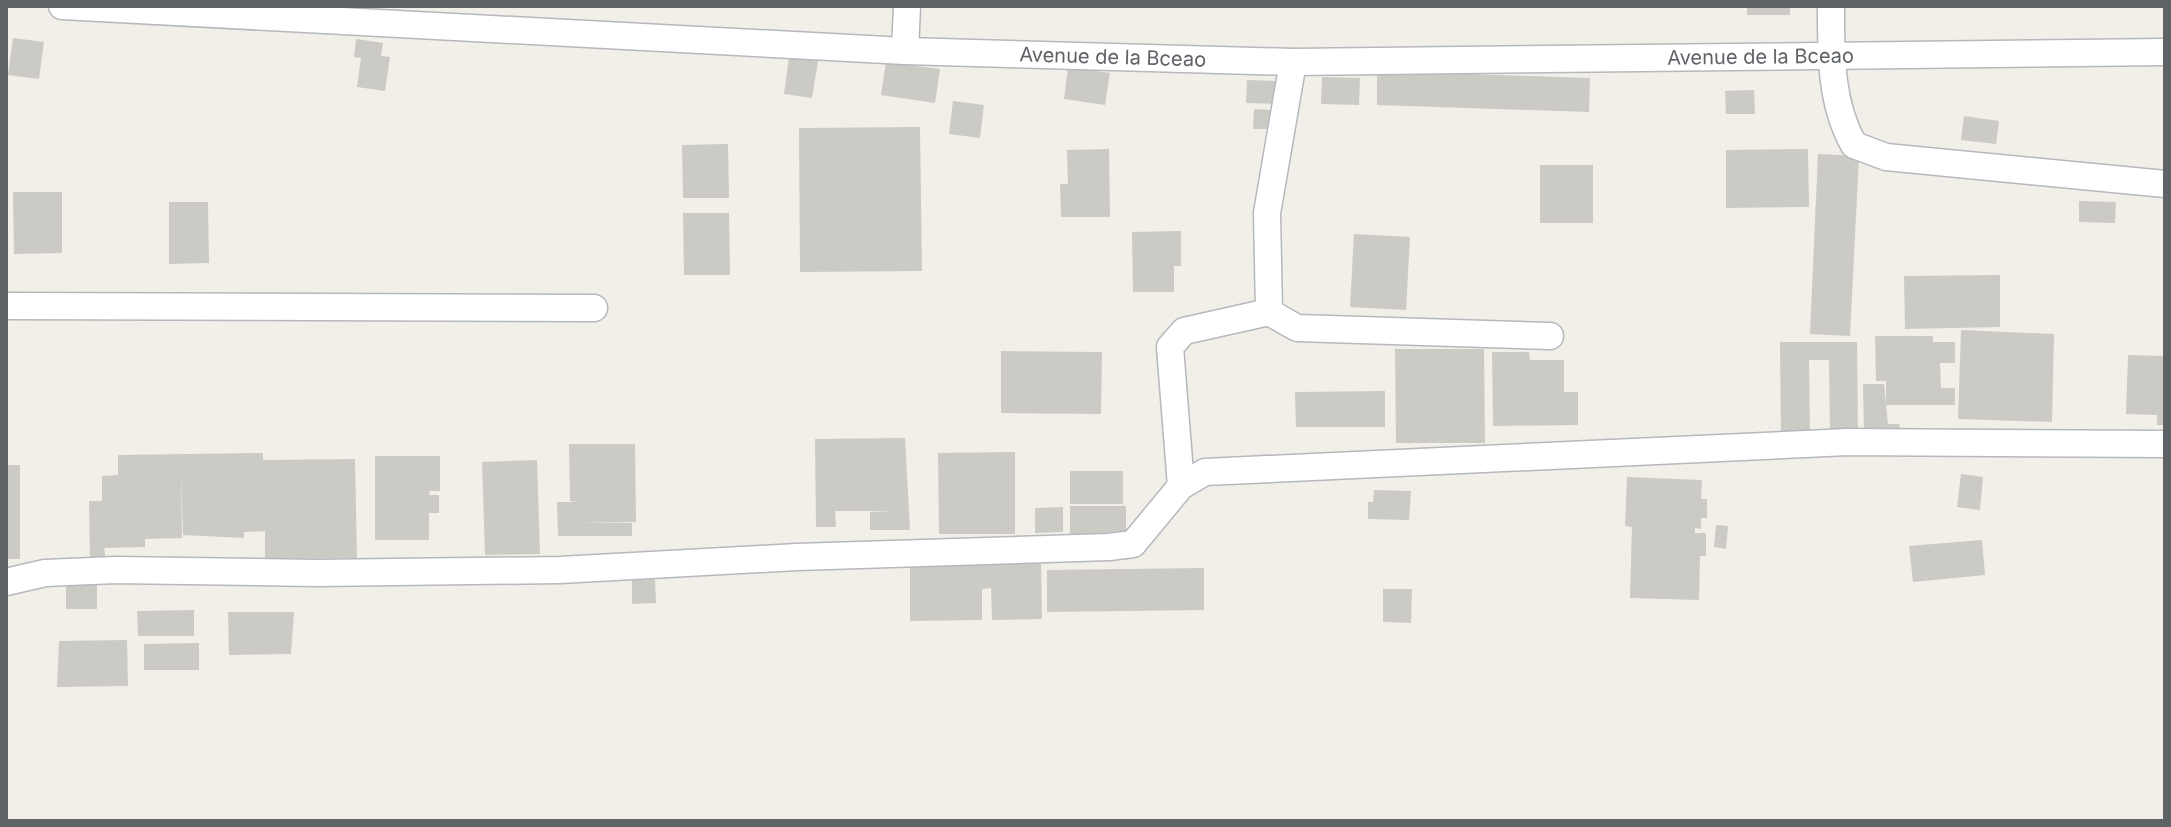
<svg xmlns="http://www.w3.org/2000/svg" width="2171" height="827" font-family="Inter,sans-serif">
<rect width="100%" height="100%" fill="#f1efe8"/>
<g fill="#cccac5">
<rect x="1747" y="6" width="43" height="9"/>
<path d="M13 38 44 42 39 79 8 75Z"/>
<path d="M356 39 383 43 381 56 390 57 385 91 357 87 361 58 354 57Z"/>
<path d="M789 57 818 61 812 98 784 94Z"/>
<path d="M886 62 940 69 935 103 881 95Z"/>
<path d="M1068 67 1110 73 1105 105 1064 99Z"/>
<path d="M1377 71 1590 78 1589 112 1377 105Z"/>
<path d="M1322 77 1360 78 1359 105 1321 104Z"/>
<path d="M1247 80 1277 81 1276 104 1246 103Z"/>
<path d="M1754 90 1755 114H1726L1725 91Z"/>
<path d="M953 101 984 105 980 138 949 134Z"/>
<path d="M1254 109 1273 110V129H1253Z"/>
<path d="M1964 116 1999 121 1996 144 1961 140Z"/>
<path d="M920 127 922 271 800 272 799 128Z"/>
<path d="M728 144 729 198H683L682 145Z"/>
<path d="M1109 149 1110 217H1061L1060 184H1068L1067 150Z"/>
<path d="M1808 149 1809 207 1726 208V150Z"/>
<path d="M1818 154 1859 156 1850 336 1810 334Z"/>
<rect x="1540" y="165" width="53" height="58"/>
<path d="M13 192H62V253L14 254Z"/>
<path d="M2079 201 2116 202 2115 223 2079 222Z"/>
<path d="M169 202H208L209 263 169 264Z"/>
<path d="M683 213H729L730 275H684Z"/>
<path d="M1181 231V266H1174V292H1133L1132 232Z"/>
<path d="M1354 234 1410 237 1406 310 1350 307Z"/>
<path d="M2000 275V327L1905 329 1904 276Z"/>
<path d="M1961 330 2054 334 2052 422 1958 419Z"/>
<path d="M1875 336H1933V342H1955V363H1940L1941 388H1955V405H1886V381H1876Z"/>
<path d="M1780 342H1857L1858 436H1830L1829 360H1809L1810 436 1781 437Z"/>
<path d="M1395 349H1484L1485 443H1396Z"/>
<path d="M1001 351 1102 352 1101 414 1001 413Z"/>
<path d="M1492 352H1529L1530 360H1564V392H1578V425L1493 426Z"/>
<path d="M2128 355 2165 356V425H2157V415L2126 414Z"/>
<path d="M1863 384H1884L1888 424H1899L1900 430 1864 431Z"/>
<path d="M1385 391V427H1296L1295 392Z"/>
<path d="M905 438 910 530H870V512L895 511H835L836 527H816L815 439Z"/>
<path d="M569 444H635L636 522 577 523H632V536H558L557 502H578L570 501Z"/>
<path d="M1015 452V534H939L938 453Z"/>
<path d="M263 453V460L355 459 357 558 265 559V531L244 532V538L183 535 181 472 182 538 145 539V547L104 548 107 564H90L89 501H102V476L118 475V455Z"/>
<path d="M375 456H440V491H430L429 495H439V513H429V540H375Z"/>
<path d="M537 460 540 554 485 555 482 462Z"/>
<rect x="6" y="465" width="14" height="94"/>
<rect x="1070" y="471" width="53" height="33"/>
<path d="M1961 474 1983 477 1980 510 1957 507Z"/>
<path d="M1627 477 1702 480 1701 499H1707V518H1701V529L1695 528V533H1706V556H1700L1699 600 1630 598 1632 527 1625 526Z"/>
<path d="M1374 490 1411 491 1409 520 1368 519V502H1373Z"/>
<rect x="1070" y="506" width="56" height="29"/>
<path d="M1063 507V532L1035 533V508Z"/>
<path d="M1716 525 1728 526 1726 549 1714 547Z"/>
<path d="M1982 540 1985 575 1913 582 1909 546Z"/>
<path d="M1041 558 1042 619 992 620 991 588 982 589V620L910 621V559Z"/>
<path d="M1204 568V610L1047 612V570Z"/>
<rect x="66" y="579" width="31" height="30"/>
<path d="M655 579 656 603 632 604V580Z"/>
<path d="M1383 589H1412L1411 623 1383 622Z"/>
<path d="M194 610V636H138L137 611Z"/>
<path d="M228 612H294L291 654 229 655Z"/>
<path d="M127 640 128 686 57 687 59 641Z"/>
<path d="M199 643V670H144V644Z"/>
</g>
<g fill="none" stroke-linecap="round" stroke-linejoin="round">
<defs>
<g id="street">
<path id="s1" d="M62 6 905 51 1293 62 2165 52"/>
<path d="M1831 6C1831 53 1830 103 1854 145L1886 157 2165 184"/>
<path d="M905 51 907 6"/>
<path d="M1293 62 1267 213 1269 312 1297 328 1550 336"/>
<path d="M6 306 594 308"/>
<path d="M1181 486 1170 347 1184 331 1269 312"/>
<path d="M6 582 45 573 116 570 317 573 560 570 797 557 1109 547 1133 544 1181 486 1205 472 1848 442 2165 444"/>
</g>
</defs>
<use href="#street" stroke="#b5b8bc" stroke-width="29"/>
<use href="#street" stroke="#fff" stroke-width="26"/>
</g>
<g text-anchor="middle" stroke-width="6" stroke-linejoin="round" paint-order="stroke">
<g font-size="20" fill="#5f6368" stroke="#fff">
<text dy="7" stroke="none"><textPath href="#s1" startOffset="1700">Avenue de la Bceao</textPath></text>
<text dy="7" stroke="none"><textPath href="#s1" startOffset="1052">Avenue de la Bceao</textPath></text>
</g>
</g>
<rect width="2171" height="827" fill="none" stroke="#5f6368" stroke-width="16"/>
</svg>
